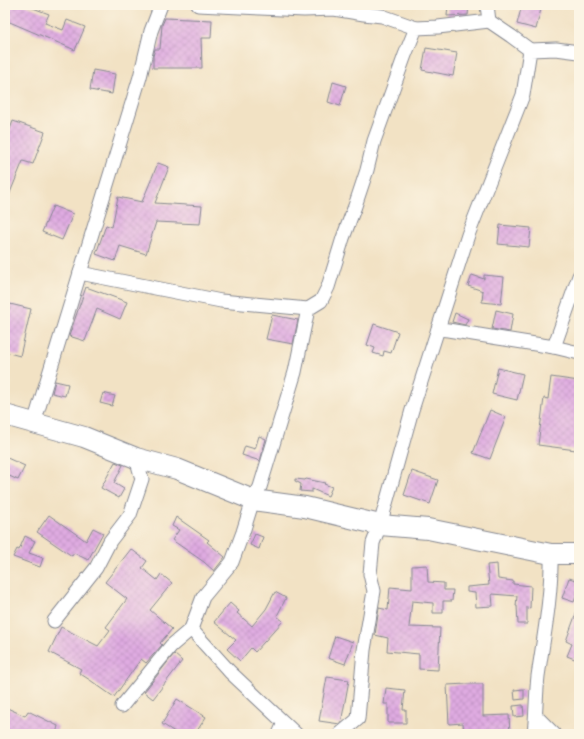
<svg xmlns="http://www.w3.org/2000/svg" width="584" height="739" font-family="Vollkorn,serif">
<defs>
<pattern id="building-cross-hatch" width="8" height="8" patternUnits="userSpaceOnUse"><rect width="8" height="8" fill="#dfabe1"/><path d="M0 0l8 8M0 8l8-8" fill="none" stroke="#bf93c3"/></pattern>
</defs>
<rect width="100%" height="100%" fill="#fcf5e5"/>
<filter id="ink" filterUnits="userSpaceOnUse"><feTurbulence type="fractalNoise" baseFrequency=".025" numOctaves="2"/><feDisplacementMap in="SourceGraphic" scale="8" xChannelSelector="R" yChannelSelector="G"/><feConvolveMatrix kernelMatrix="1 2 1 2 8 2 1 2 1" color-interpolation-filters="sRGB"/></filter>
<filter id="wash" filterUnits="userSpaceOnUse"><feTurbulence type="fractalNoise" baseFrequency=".012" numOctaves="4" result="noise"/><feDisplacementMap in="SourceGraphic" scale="16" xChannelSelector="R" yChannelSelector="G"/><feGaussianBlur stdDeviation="0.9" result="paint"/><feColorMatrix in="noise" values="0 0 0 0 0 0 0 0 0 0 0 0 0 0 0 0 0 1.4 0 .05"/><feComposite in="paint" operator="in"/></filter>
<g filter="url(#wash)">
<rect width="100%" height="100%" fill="#f2e2c4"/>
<g id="blocks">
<g fill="url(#building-cross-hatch)">
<path d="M10 5H25L49 14 45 23 63 30 67 20 85 27 75 50 5 20Z"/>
<path d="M448 5H469L468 15 447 16Z"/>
<path d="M522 5H542L536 29 517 24Z"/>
<path d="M165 18 212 20 211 38H201L202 68H153V56L155 49H160L162 25Z"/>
<path d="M426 48 457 53 453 76 422 70Z"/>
<path d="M93 70 115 74 112 94 90 90Z"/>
<path d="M333 82 346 86 340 106 328 102Z"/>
<path d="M13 121 45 132 33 164 23 161 5 205V142Z"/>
<path d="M158 163 169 167 155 203 202 206 200 224 156 222 146 254 120 246 115 261 96 254 106 225 112 227 118 197 142 202Z"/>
<path d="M53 206 73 214 62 240 42 232Z"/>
<path d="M500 225 531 228 529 247 498 244Z"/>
<path d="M472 275 484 279V275L504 277 501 304 482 302 483 291 468 286Z"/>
<path d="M86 287 127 302 120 319 97 309 85 341 69 336Z"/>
<path d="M10 304 31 309 20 356 5 352V327Z"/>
<path d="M496 310 513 314 510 332 492 329Z"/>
<path d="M455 313 468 319 465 325 452 322Z"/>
<path d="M272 315 298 320 293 344 266 339Z"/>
<path d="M374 324 398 332 391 353 384 351 383 356 373 353 375 348 367 345Z"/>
<path d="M498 368 523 374 517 400 492 394Z"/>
<path d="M551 377 579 381V430L576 450 538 445 544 398 548 399Z"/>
<path d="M55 381 68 384 65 396 52 393Z"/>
<path d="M103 393 115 396 112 406 100 403Z"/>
<path d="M490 410 506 417 490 459 473 453Z"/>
<path d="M259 436 266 439 260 461 242 455 245 446 255 449Z"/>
<path d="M5 457 25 466 18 480 5 474Z"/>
<path d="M115 462 123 465 114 483 124 489 119 498 101 488Z"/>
<path d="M412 471 438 480 430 504 404 495Z"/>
<path d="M295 479 305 480 306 479 325 483 324 484 332 487 328 496 312 489V492L300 491 301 484 295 481Z"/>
<path d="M49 515 86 541 93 528 103 533 88 560 74 553 72 556 37 532Z"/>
<path d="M176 517 209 540 207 542 225 557 214 571 204 562 172 540 179 530 172 526Z"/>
<path d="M255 534 263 537 259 549 250 545Z"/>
<path d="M25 536 35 541 29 553 43 558 40 567 13 557 17 549 19 550Z"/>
<path d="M131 549 147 561 142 568 157 580 161 574 172 583 150 610 172 629 160 643 162 645 146 663 141 659 114 697 90 680 79 673 81 669 49 652 61 627 98 646 110 630 106 627 127 599 105 582Z"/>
<path d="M497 564 498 579 513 581V584L531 586 530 608 527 607V624H518L517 606H516L517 596 492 594 493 606 476 607 475 593 467 592V587L489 585 487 565Z"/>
<path d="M427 565 428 582 444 583V590H453L452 601H443V613H433V603L412 601 409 627 440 628 438 670 419 669V654L387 651 388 638 375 635 379 608 388 610 390 587 412 589V566Z"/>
<path d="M569 578 579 581V589L574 602 562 598Z"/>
<path d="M275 592 286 598 277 616 283 621 255 652 251 648 240 661 227 649 236 640 214 622 230 603 239 611 237 613 252 626 266 609Z"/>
<path d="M578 608 579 655 577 660 567 656 572 644 566 641Z"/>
<path d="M335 636 353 642 345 664 328 658Z"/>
<path d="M174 654 182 661 153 699 144 692Z"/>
<path d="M327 677 349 680 341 723 340 724 319 721Z"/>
<path d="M467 684H483V716L509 715 510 734H464L463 723 449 724 447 685Z"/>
<path d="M386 688 405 690 403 710H406V723H388V704H384Z"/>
<path d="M524 689V699L515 700 514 690Z"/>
<path d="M177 699 206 717 195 734H178L162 724Z"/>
<path d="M523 705 524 716 514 717 513 706Z"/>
<path d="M5 707 25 716 28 711 58 726 56 734H5Z"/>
</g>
</g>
</g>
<g filter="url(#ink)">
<use href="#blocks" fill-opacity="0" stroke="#868891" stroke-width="1"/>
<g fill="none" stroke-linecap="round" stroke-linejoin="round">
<defs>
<g id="street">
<path d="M198 5 304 10 334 9 364 14 382 16 416 28"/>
<path d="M489 21 511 36 530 50"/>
<path d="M80 273 221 301 308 309 321 301 328 287 343 238 355 206 367 170 374 141 405 55 416 28 438 27 489 21 487 5"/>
<path d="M438 329 448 330 554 347 579 353"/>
<path d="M554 347 579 276"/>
<path d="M34 423 140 77 151 31 161 5"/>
<path d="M54 621 96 568 110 541 130 515 142 479 136 458"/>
<path d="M122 706 171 646 191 629"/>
<path d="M536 716 554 734"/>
<path d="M279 734 284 723"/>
<path d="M296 734 230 672 191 629 203 597 232 562 243 532 253 500 260 487 295 372 308 309"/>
<path d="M340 734 358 719 364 650 374 591 370 574 373 543 380 525 412 410 468 235 523 95 530 50 556 49 579 52"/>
<path d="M534 734C536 715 536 695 538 676 544 635 552 595 551 554"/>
</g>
<path id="primary" d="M5 415 84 437 136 458 177 469 253 500 305 507 380 525 428 529 551 554H579"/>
</defs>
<use href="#street" stroke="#868891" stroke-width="15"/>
<use href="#primary" stroke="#868891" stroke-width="22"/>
<use href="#street" stroke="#fff" stroke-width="13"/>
<use href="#primary" stroke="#fff" stroke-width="20"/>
</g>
</g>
<rect width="584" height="739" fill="none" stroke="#fcf5e5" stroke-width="20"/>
</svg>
